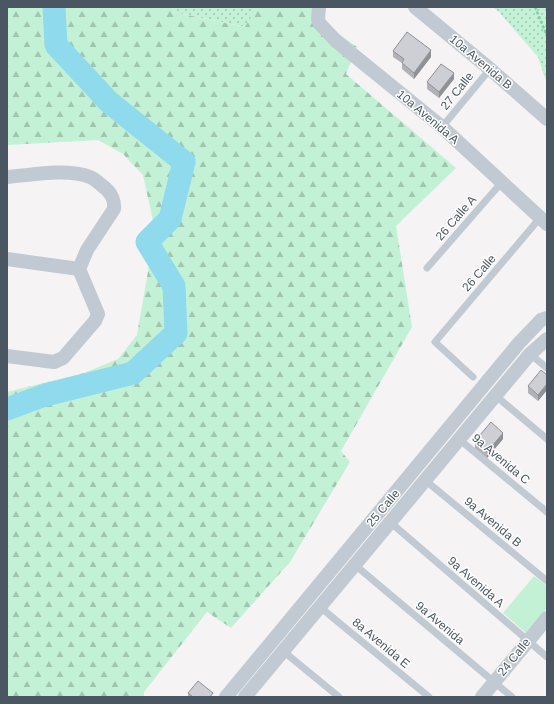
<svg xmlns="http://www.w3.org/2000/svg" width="554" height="704" font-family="Arial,sans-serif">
<defs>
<pattern id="grass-dots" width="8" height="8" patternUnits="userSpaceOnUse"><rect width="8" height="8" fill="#c3f1d5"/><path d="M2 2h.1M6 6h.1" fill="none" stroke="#a0c6b0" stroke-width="1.8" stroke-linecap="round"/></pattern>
<pattern id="forest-firs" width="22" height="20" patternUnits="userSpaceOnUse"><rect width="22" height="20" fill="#c3f1d5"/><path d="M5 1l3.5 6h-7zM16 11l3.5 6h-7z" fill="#a0c6b0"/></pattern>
</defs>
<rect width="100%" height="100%" fill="#f5f3f3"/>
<g fill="url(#grass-dots)">
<path d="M173 7H257L246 27 173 12Z"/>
<path d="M493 7H547V84L538 57 499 12Z"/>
</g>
<path fill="url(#forest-firs)" d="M7 7H173V12L245 27 257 7H324L317 18 357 47 346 74 456 168 396 226 412 327 341 451 350 462 290 562 231 628 207 612 144 692V697H7V392L84 373 118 359 137 335 151 254 153 221 143 175 123 154 98 140 7 145Z"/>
<path fill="#c3f1d5" d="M534 576 547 586V608L526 633 503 613Z"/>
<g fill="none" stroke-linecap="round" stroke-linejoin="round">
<path stroke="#90daee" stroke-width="23" d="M7 409 45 395 133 373 176 333 174 286 147 242 170 219 184 162 109 102 56 45 54 7"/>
<path stroke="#7ad0a6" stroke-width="2.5" stroke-dasharray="3 2" stroke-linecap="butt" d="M535 7 547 36"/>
<g stroke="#c1cad2" stroke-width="7">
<path d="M442 127 490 69"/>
<path d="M427 268 502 182"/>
<path d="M530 354 547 368"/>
<path d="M473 377 435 342 534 225 539 218"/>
<path d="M496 396 547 439"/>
<path d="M460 440 547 512"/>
<path d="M425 480 547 581"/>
<path d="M390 522 547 657"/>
<path d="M355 565 512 697"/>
<path d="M320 607 429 697"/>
<path d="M283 651 339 697"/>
</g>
<g stroke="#c1cad2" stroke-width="14">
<path d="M319 7 318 19 320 24 336 41 442 127 547 224"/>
<path d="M415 7 490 69 547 119"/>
<path d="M7 177C31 175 67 168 90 177 95 179 100 184 105 188 111 193 115 201 114 209L87 250 79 269 98 314 95 321 63 358 54 362 7 356"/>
<path d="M7 259 79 269"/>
<path d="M226 697 519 343 541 320 547 318"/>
<path d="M245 697 530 354 547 339"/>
<path d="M482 697 547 618"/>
</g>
</g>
<g fill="#b0b2b7">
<path d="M393 51 431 57 414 79 402 69V63L393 57Z"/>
<path d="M454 79 439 98 427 89V82Z"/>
<path d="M547 375V390L538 401 528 393V386Z"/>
<path d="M503 439 487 458 475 448V441Z"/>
<path d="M188 693 213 697H188Z"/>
</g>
<g fill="#909195">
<path d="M431 50V57L414 79V73Z"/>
<path d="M454 73V79L439 98V92Z"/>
<path d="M547 384V390L538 401V395Z"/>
<path d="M503 433V439L487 458V452Z"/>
</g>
<g fill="#cdcfd5" stroke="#909195">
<path d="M407 32 431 50 414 73 402 63 404 59 393 51Z"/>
<path d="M441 64 454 73 439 92 427 82Z"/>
<path d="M541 370 547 375V384L538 395 528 386Z"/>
<path d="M491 422 503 433 487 452 475 441Z"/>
<path d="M198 681 213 693 210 697H193L188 693Z"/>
</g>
<g text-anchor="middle" stroke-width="3" stroke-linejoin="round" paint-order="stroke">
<g font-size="12" fill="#4a5661" stroke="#fff">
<text transform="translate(481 62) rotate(40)" y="4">10a Avenida B</text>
<text transform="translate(457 91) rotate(-51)" y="4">27 Calle</text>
<text transform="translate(428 117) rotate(40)" y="4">10a Avenida A</text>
<text transform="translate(456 218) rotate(-49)" y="4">26 Calle A</text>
<text transform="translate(479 273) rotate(-49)" y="4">26 Calle</text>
<text transform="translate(501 459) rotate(40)" y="4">9a Avenida C</text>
<text transform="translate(383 508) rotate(-50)" y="4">25 Calle</text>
<text transform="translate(493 522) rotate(40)" y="4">9a Avenida B</text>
<text transform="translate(476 582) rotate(41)" y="4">9a Avenida A</text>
<text transform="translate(440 623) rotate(40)" y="4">9a Avenida</text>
<text transform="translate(381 643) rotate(40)" y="4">8a Avenida E</text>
<text transform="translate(514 657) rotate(-51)" y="4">24 Calle</text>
</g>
</g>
<rect width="554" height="704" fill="none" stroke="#4a5661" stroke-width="16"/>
</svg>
